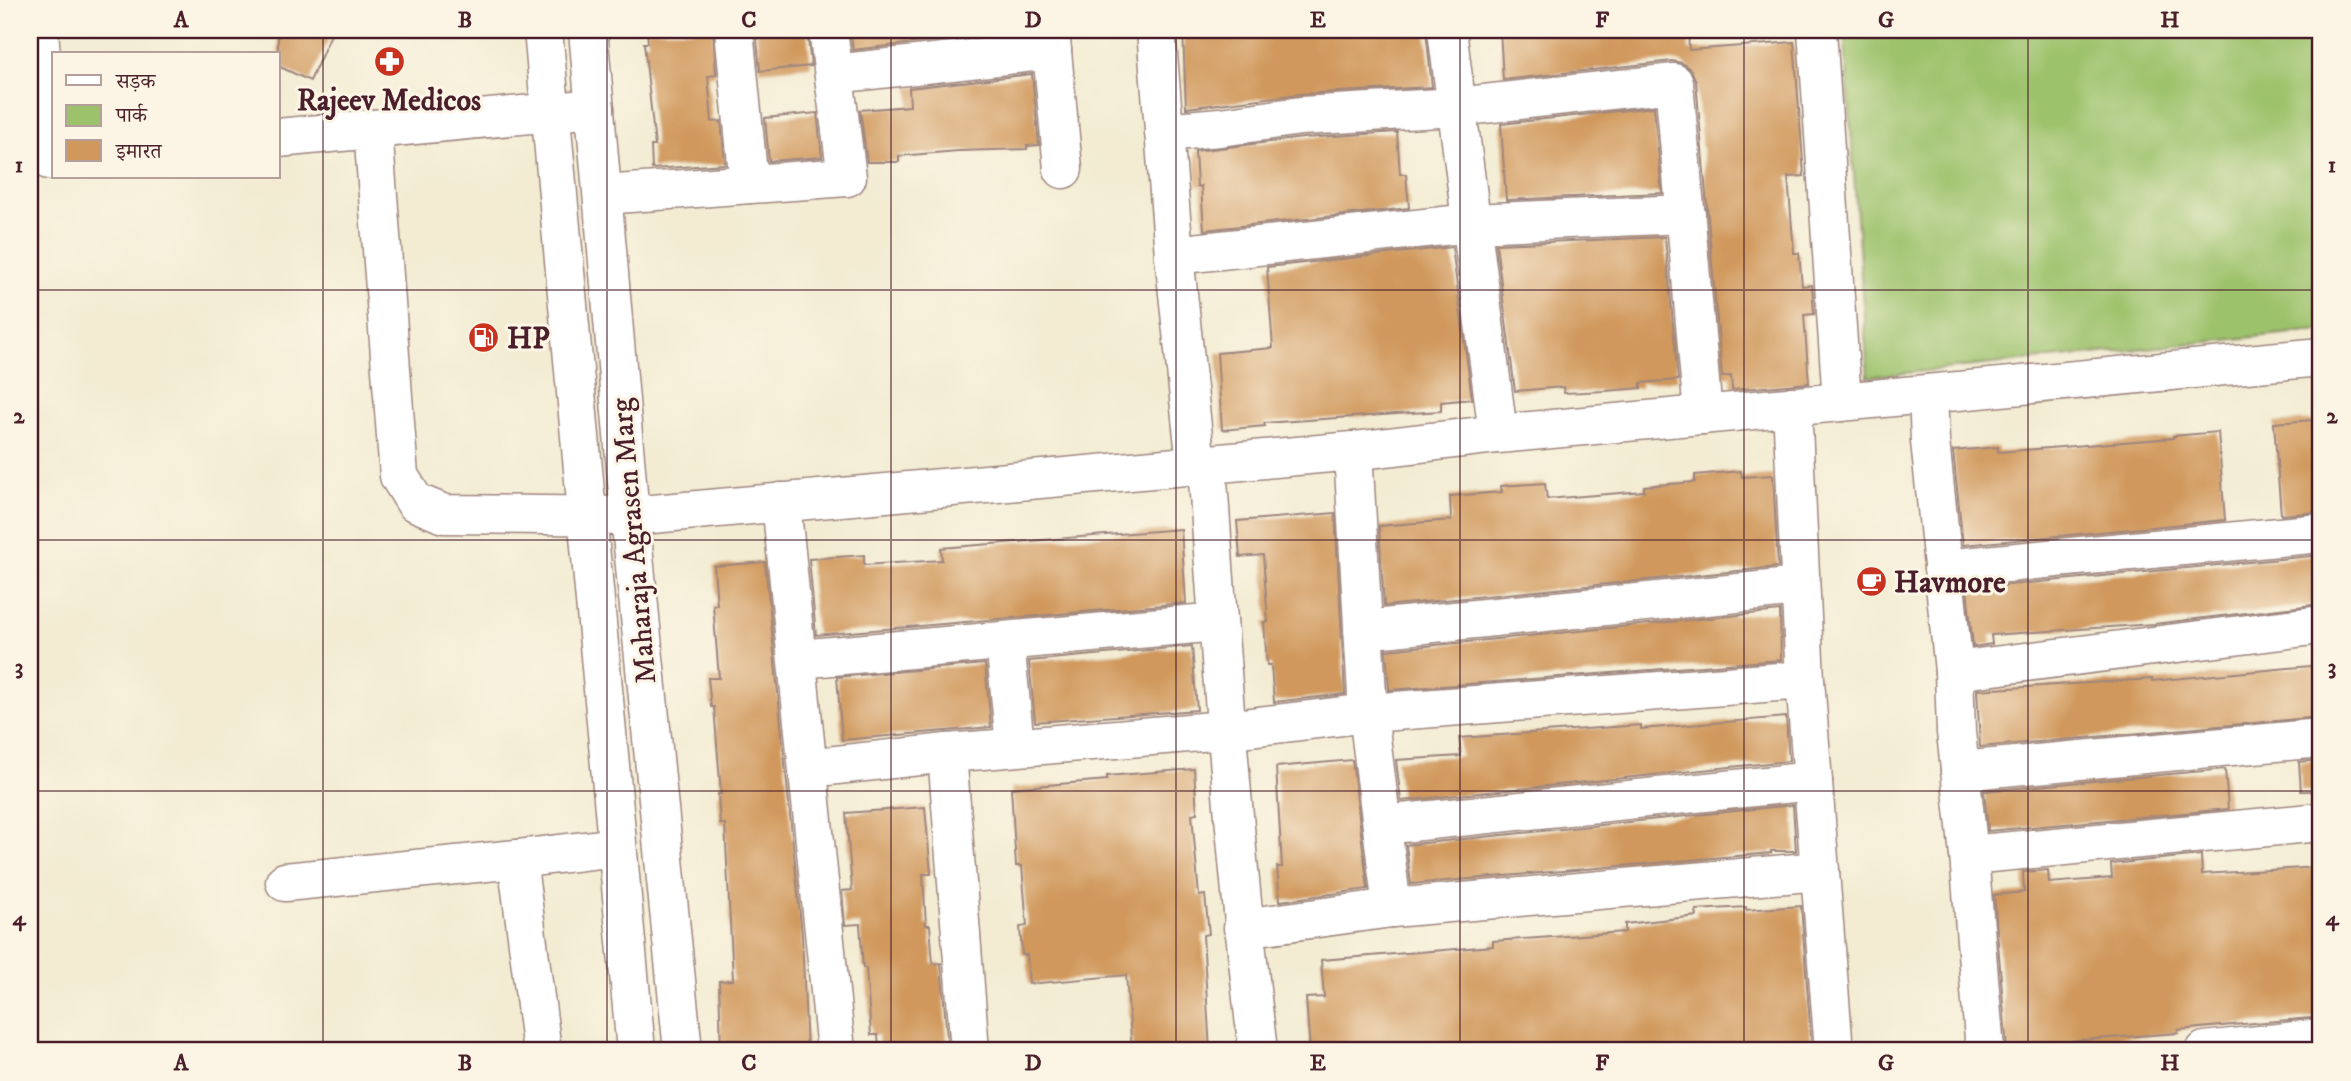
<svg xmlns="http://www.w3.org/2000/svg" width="2351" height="1081" font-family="'IM FELL DW Pica','Noto Serif Devanagari',serif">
<rect width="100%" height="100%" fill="#fcf5e5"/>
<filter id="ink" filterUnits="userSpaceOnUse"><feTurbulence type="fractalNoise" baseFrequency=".0143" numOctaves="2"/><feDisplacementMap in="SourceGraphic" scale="14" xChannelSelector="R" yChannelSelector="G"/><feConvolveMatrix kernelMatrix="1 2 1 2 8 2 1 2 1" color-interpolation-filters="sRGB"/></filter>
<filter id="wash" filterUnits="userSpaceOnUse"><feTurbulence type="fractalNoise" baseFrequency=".00686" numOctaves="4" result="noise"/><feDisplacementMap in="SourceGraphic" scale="28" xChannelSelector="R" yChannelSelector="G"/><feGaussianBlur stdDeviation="1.57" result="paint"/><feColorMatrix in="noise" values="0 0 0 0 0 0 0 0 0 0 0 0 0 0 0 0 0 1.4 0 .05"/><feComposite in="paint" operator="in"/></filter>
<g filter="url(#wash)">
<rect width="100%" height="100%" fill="#f3ecd3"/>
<path fill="#9dc26c" stroke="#74704c" stroke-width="2" d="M1844 30H2321V330L1868 377Z"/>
<g id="blocks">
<g fill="#d0985c">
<path d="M278 30H333L310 81 278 66Z"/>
<path d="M647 30H713L716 75 708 76 712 122 721 121 725 164 652 169 651 146H655L644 43H648Z"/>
<path d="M756 30H807L811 66 760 71Z"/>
<path d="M865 30H1029L853 50 851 35 865 34Z"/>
<path d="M1183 30H1426L1432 87 1300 94 1186 108Z"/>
<path d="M1500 30H1688L1689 50 1794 42 1804 176 1788 177 1794 253H1799L1802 286 1812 285 1814 314 1804 315 1809 383 1732 390 1731 376 1722 377 1696 81 1691 70 1682 63 1672 61 1503 80Z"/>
<path d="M1032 74 1039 145 1027 146V149L958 151 899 156V162H867L860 110 910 106 909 88Z"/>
<path d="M1654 107 1662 193 1506 200 1501 124Z"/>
<path d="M817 113 822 157 769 161 765 118Z"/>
<path d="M1397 132 1400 174H1406L1409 208 1204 230 1201 186 1197 187 1195 151 1303 138Z"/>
<path d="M1665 237 1678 380 1641 383V388L1605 391 1564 393 1563 387 1515 391 1496 244Z"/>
<path d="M1452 247 1472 399 1441 402V411L1264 423 1265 426 1222 430 1217 353 1273 348 1267 267Z"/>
<path d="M2312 420V427L2321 426V512L2281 515 2274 423Z"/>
<path d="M2218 432 2225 520 1963 545 1953 451 1998 447V452L2173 438V436Z"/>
<path d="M1741 471 1742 477 1773 475 1778 567 1384 606 1379 526 1451 520 1450 496 1502 492 1501 486 1545 483 1547 499 1644 491V486L1695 482V475Z"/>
<path d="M1335 513 1345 694 1274 702 1271 665H1267L1264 622H1268L1263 555 1240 557 1237 521Z"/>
<path d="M1181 529 1186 603 816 635 809 559 864 555V565L942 560 941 548Z"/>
<path d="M2321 555V604L2154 624 1991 635 1992 644 1973 647 1967 589Z"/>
<path d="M765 562 802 935 807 1051H721L719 981 733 980 725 824H720L718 794H721L714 707H711L708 678H719L713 605H717L714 566Z"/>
<path d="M1780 611 1781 660 1389 690 1386 650Z"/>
<path d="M1192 646 1197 710 1035 722 1029 661Z"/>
<path d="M985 664 991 727 842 740 837 677Z"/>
<path d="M2321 665V717L1980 747 1977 690 2152 679V681Z"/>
<path d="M1786 717 1789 761 1401 801 1396 760 1461 756 1459 738 1641 725V729Z"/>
<path d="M1352 760 1368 889 1280 901 1277 867H1282L1276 767Z"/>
<path d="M2321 760V791H2301L2299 762Z"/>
<path d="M1194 769 1197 813 1192 814 1199 896 1205 895 1209 934 1203 935 1210 1051H1132L1126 975 1029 984 1027 955H1022L1020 927 1027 926 1022 866H1016L1011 788 1107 780V776Z"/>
<path d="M2225 769 2228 809 1988 831 1984 791Z"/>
<path d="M1793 805 1796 851H1771V853L1411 884 1406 845Z"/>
<path d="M925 807 931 874H923L926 925H930L933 964 941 963 948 1051H879L878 1035H871L866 968H863L860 924 845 925 842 891 852 890 846 813Z"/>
<path d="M2201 855 2202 874 2321 867V1017L2178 1030V1033L2068 1041 2069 1050 2007 1051 1994 895 2024 892 2023 872 2048 870 2049 883 2112 878 2111 864Z"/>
<path d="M1801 906 1812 1051H1310L1306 998 1324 997 1321 960 1493 946V941L1625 932V924L1697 916 1696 910 1746 907V910Z"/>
</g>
</g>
</g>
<g filter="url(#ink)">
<use href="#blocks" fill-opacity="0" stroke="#9e867f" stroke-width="2"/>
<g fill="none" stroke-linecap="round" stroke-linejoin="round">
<defs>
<g id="street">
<path d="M39 30 49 160"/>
<path d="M734 30 749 184"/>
<path d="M1050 30 1063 169"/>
<path d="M1156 30 1174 255 1196 465"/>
<path d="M1447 30 1498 434"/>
<path d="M1817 30 1842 402"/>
<path d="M834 74 1052 50"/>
<path d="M373 129 399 476 415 502 444 514 630 516 1353 451 1498 434 2321 357"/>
<path d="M1164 132 1220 127 1301 116 1457 107 1674 83 1703 415"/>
<path d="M278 138 595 108"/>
<path d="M603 195 847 177 828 30"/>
<path d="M1174 255 1471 223 1686 214"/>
<path d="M1928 394 1930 441 1954 671 1956 732 1969 855 1985 1051"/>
<path d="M1792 406 1805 680 1834 1051"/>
<path d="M1353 451 1368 713 1392 908"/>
<path d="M1207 464C1220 660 1235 856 1258 1051"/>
<path d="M781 502 836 1051"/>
<path d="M1943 569 2321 533"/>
<path d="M1363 630 1800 587"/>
<path d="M1005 641 1015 747"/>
<path d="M798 659 1218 622"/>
<path d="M1954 671 2321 625"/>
<path d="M947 753 970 1051"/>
<path d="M809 768 947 753 1225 730 1368 713 1805 680"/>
<path d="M1960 771 2321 738"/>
<path d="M1382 825 1813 781"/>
<path d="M1969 855 2321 822"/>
<path d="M285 882 517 859"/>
<path d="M1243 928 1392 908 1820 871"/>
<path d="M542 1051 517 859 617 847"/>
<path d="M2205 1051 2321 1038"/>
</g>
<g id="secondary">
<path d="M543 30 636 1051"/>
<path d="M588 30 630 516 683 1051"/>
</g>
</defs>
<use href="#street" stroke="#9e867f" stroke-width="41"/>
<use href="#secondary" stroke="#9e867f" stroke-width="41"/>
<use href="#street" stroke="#fff" stroke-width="38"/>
<use href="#secondary" stroke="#fff" stroke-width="38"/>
</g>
</g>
<path fill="none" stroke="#4a1f2b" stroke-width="2" stroke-opacity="0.55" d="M323 30V1051M607 30V1051M891 30V1051M1176 30V1051M1460 30V1051M1744 30V1051M2028 30V1051M30 290H2321M30 540H2321M30 791H2321"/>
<defs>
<symbol id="pharmacy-disc" viewBox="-11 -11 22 22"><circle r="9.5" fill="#c8321e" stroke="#fcf5e5"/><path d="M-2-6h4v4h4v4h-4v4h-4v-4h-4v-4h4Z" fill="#fff"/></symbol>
<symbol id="fuel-disc" viewBox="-11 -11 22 22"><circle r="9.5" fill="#c8321e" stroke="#fcf5e5"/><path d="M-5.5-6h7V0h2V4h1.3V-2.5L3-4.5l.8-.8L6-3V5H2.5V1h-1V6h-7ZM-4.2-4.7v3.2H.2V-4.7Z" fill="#fff"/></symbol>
<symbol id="cafe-disc" viewBox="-11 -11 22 22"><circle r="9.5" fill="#c8321e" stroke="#fcf5e5"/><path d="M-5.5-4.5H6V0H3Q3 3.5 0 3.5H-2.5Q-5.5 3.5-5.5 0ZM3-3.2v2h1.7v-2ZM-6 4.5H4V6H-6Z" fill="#fff"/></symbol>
</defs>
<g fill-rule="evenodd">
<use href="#pharmacy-disc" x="372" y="44" width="35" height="35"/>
<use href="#fuel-disc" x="466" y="320" width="35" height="35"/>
<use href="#cafe-disc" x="1854" y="564" width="35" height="35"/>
</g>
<g text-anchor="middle" stroke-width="6" stroke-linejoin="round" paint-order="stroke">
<g font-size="30" font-weight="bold" fill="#4a1f2b" stroke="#fcf5e5" text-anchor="start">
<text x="389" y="110" text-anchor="middle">Rajeev Medicos</text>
<text x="507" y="348">HP</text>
<text x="1894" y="592">Havmore</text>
</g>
<g font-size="30" fill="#4a1f2b" stroke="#fcf5e5">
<text transform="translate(633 541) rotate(-95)" y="10">Maharaja Agrasen Marg</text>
</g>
</g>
<rect width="2351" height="1081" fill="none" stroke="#fcf5e5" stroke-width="77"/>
<rect x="52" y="52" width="228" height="126" fill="#fcf5e5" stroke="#b59f9b" stroke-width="2"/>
<rect x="66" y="75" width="35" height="10" fill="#ffffff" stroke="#b59f9b" stroke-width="2"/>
<text x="116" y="88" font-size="21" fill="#4a1f2b">सड़क</text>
<rect x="66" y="105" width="35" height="21" fill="#9dc26c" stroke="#b59f9b" stroke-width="2"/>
<text x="116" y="122" font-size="21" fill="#4a1f2b">पार्क</text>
<rect x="66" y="140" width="35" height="21" fill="#d0985c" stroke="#b59f9b" stroke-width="2"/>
<text x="116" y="158" font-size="21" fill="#4a1f2b">इमारत</text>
<rect x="38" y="38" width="2274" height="1004" fill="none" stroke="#4a1f2b" stroke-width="2.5"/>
<g font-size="23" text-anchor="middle" font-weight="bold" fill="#4a1f2b">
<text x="181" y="27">A</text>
<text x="465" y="27">B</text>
<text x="749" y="27">C</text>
<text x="1033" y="27">D</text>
<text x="1318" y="27">E</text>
<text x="1602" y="27">F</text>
<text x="1886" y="27">G</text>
<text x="2170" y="27">H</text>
<text x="19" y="172">1</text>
<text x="2332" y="172">1</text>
<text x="19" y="423">2</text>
<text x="2332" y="423">2</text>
<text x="19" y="674">3</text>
<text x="2332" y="674">3</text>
<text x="19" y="925">4</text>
<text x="2332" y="925">4</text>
<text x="181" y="1070">A</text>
<text x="465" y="1070">B</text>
<text x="749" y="1070">C</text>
<text x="1033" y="1070">D</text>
<text x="1318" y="1070">E</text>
<text x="1602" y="1070">F</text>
<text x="1886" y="1070">G</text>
<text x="2170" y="1070">H</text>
</g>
</svg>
